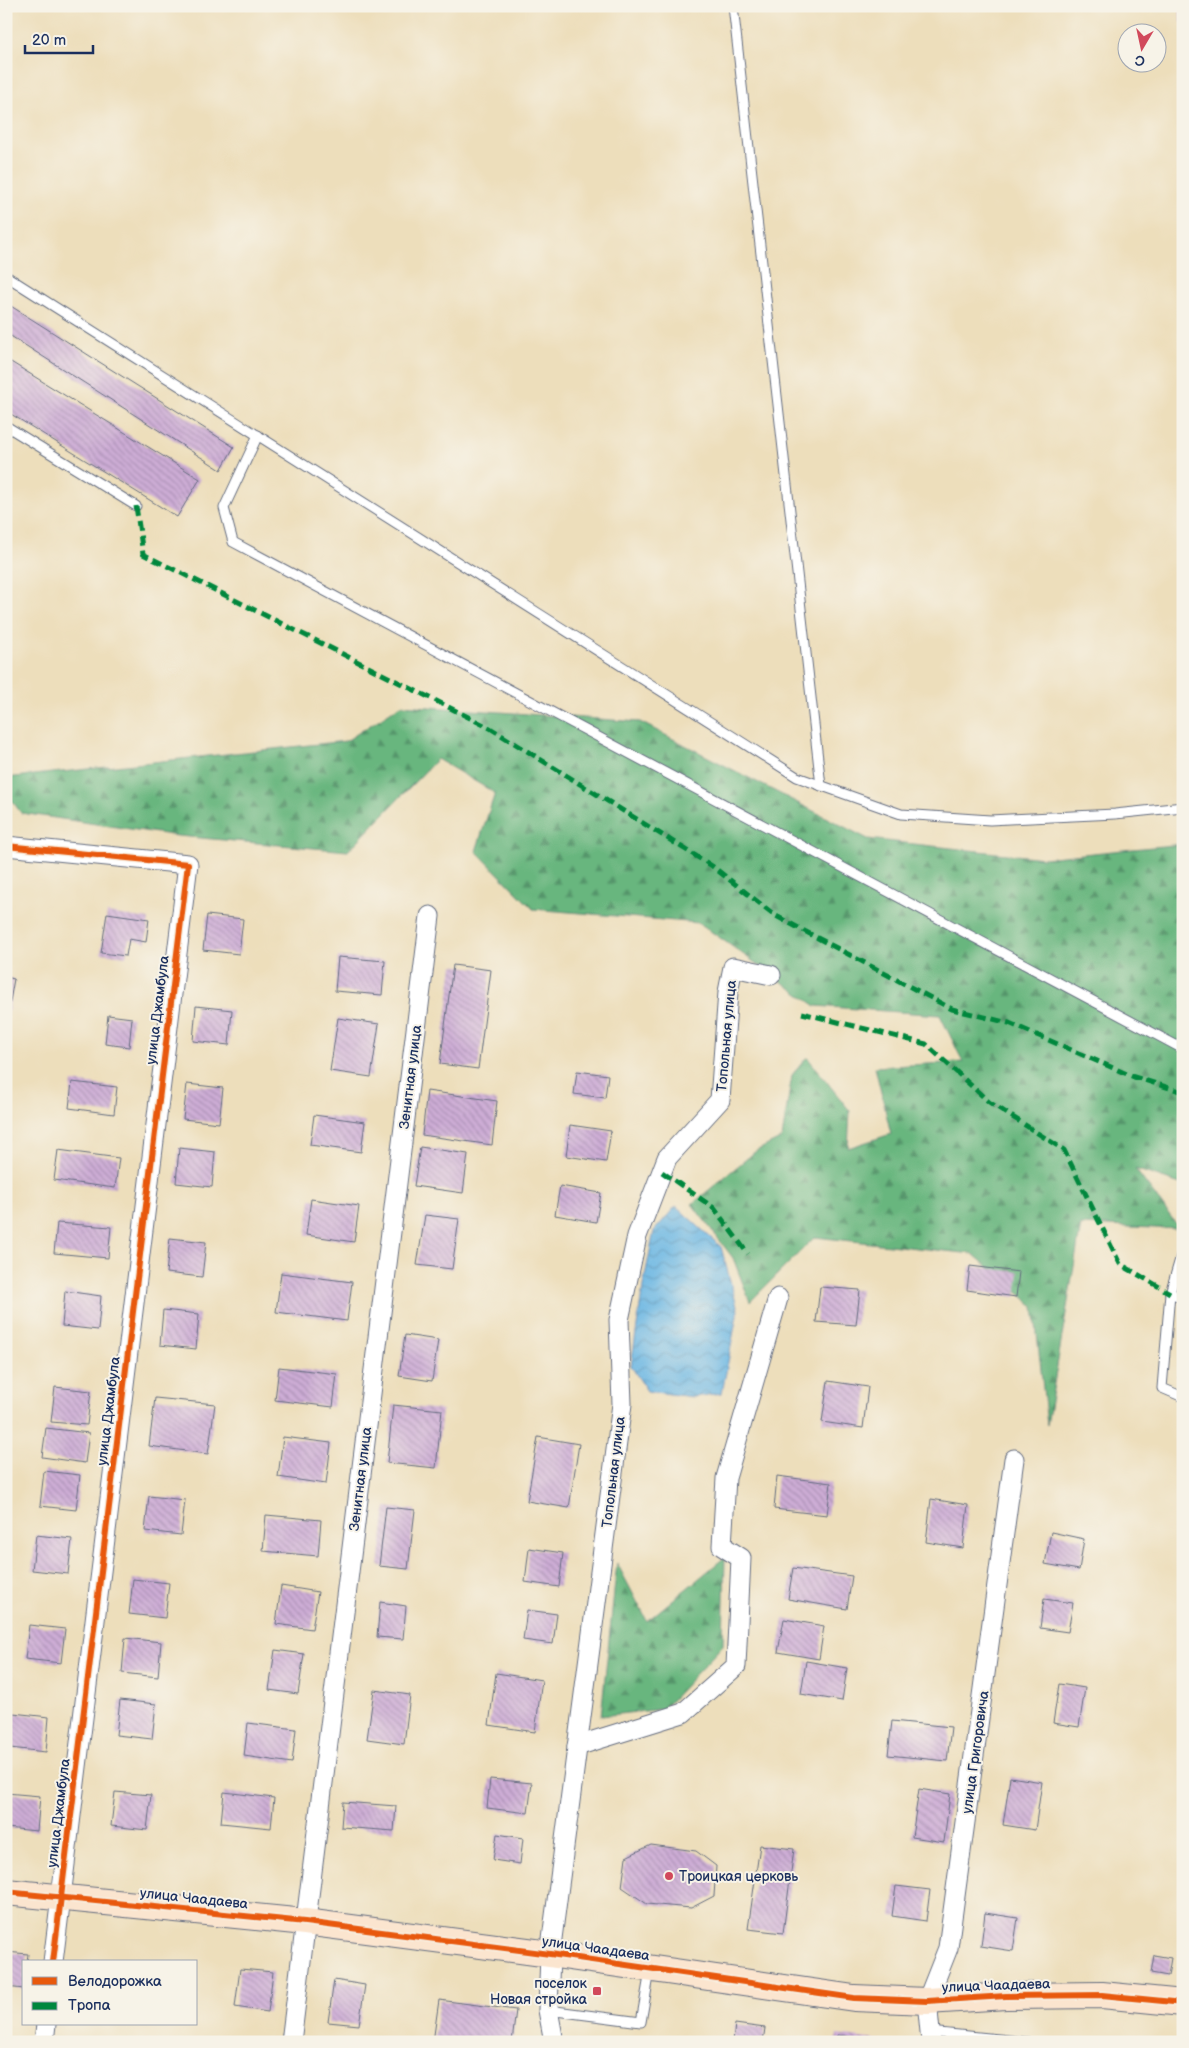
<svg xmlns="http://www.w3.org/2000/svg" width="1189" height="2048" font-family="'Balsamiq Sans',sans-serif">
<defs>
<pattern id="forest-firs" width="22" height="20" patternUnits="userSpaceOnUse" patternTransform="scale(1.25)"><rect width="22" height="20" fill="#68b67e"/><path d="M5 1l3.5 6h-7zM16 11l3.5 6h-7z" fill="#55946a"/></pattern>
<pattern id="water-waves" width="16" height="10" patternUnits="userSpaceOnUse" patternTransform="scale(1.25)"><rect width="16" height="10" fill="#69b6e3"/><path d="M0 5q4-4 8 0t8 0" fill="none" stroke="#5694bb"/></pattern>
<pattern id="building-back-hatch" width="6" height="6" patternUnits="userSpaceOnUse" patternTransform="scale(1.25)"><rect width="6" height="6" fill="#ceadd6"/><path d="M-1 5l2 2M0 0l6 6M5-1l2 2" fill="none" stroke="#a68db1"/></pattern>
</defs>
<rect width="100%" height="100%" fill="#f7f3e8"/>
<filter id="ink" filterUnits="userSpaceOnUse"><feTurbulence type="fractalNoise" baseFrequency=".02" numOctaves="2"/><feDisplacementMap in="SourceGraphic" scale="10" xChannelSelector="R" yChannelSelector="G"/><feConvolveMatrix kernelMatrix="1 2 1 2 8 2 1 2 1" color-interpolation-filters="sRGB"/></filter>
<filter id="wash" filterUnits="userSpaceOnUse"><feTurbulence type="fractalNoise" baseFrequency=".0096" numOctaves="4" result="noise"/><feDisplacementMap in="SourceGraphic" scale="20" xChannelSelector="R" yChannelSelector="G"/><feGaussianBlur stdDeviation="1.12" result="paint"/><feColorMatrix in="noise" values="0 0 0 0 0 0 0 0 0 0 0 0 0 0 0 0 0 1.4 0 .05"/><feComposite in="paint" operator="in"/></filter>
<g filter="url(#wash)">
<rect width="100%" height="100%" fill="#eddebb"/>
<g fill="url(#forest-firs)" stroke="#42726e">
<path d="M401 705 640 722 868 839 1043 858 1183 844V1185L1135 1169 1180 1229 1081 1225 1047 1425 1034 1306 973 1254 815 1237 750 1302 733 1258 692 1204 756 1151 782 1138 792 1075 807 1057 850 1111 848 1148 891 1134 875 1067 963 1062 940 1015 816 1006 699 923 533 909 476 851 495 793 437 759 348 851 178 836 21 813 6 792V778L346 741Z"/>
<path d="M725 1557 723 1645 663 1709 601 1716 617 1563 647 1621Z"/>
</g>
<path fill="url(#water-waves)" stroke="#4272a0" d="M676 1206 721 1247 738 1310 722 1393 693 1397 647 1391 631 1366 643 1286 654 1231Z"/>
<g id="blocks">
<g fill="url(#building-back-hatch)">
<path d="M1179 6H1183V22H1181Z"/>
<path d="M6 303 234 447 221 470 6 333Z"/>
<path d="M6 359 200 479 177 517 6 411Z"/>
<path d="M107 913 149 919 146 942 129 939 126 956 101 953Z"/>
<path d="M207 915 243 919 239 954 203 950Z"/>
<path d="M338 957 385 961 382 995 335 991Z"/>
<path d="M453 965 491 970 478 1069 440 1064Z"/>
<path d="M6 977 14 979 7 1018H6Z"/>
<path d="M196 1006 232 1010 229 1045 193 1041Z"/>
<path d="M108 1015 132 1018 129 1047 105 1044Z"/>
<path d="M338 1018 379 1024 371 1077 330 1071Z"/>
<path d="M577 1071 608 1075 605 1098 574 1094Z"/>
<path d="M72 1082 117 1087 114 1114 69 1108Z"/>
<path d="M187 1084 223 1088 219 1123 183 1119Z"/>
<path d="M427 1091 497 1101 492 1145 422 1135Z"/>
<path d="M314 1115 365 1122 361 1152 310 1145Z"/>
<path d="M570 1125 611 1131 606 1162 566 1156Z"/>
<path d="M420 1147 468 1154 463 1193 414 1186Z"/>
<path d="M179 1148 215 1152 212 1187 176 1183Z"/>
<path d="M58 1150 119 1158 115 1188 54 1180Z"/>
<path d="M560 1186 601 1193 596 1222 555 1215Z"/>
<path d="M311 1199 359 1206 354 1242 306 1235Z"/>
<path d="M425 1215 459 1219 452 1269 417 1265Z"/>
<path d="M57 1223 111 1227 108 1258 54 1253Z"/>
<path d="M170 1238 206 1242 202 1277 166 1273Z"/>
<path d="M970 1266 1019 1272 1016 1297 967 1290Z"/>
<path d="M281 1273 352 1282 347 1321 276 1312Z"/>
<path d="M820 1287 860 1290 856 1325 816 1322Z"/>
<path d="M65 1291 101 1296 98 1330 62 1326Z"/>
<path d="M163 1310 199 1314 196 1349 160 1345Z"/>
<path d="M405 1335 438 1340 432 1381 399 1376Z"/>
<path d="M1183 1365V1380L1178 1378Z"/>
<path d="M279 1367 337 1374 333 1407 275 1400Z"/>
<path d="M828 1381 868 1387 863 1428 822 1422Z"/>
<path d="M55 1387 91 1391 87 1425 51 1422Z"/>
<path d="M155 1398 215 1404 208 1454 149 1446Z"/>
<path d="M393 1405 442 1410 436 1468 387 1463Z"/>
<path d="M46 1428 89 1433 85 1463 42 1457Z"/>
<path d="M283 1437 331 1443 326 1484 278 1477Z"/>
<path d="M538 1437 579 1444 569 1508 527 1501Z"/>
<path d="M44 1471 80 1475 76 1510 40 1506Z"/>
<path d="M777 1476 831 1483 827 1515 774 1509Z"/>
<path d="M149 1496 185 1500 181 1535 145 1531Z"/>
<path d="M931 1499 968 1505 963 1548 926 1542Z"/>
<path d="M386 1507 415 1510 408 1569 379 1566Z"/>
<path d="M266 1515 321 1520 318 1556 263 1551Z"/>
<path d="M1051 1532 1084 1539 1079 1570 1045 1564Z"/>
<path d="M36 1535 72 1539 68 1574 32 1570Z"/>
<path d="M529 1548 563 1553 559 1587 525 1582Z"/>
<path d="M793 1568 852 1576 847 1609 788 1599Z"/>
<path d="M133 1579 169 1583 165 1618 129 1614Z"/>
<path d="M281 1586 318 1592 312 1629 276 1624Z"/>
<path d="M1044 1599 1073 1603 1068 1632 1040 1628Z"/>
<path d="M380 1602 406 1606 403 1639 377 1637Z"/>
<path d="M527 1610 557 1614 553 1644 523 1640Z"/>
<path d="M784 1619 824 1626 819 1659 778 1652Z"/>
<path d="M29 1625 65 1629 61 1663 25 1659Z"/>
<path d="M125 1638 161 1642 158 1677 122 1673Z"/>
<path d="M275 1650 304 1654 298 1694 269 1690Z"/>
<path d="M806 1661 847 1668 842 1701 801 1694Z"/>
<path d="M496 1673 542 1680 535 1732 489 1725Z"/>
<path d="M1059 1684 1085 1688 1079 1727 1053 1723Z"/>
<path d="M374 1690 410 1695 404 1744 367 1739Z"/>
<path d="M120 1700 156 1704 152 1739 116 1735Z"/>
<path d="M13 1713 49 1717 46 1752 10 1748Z"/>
<path d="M892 1721 951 1727 947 1761 888 1755Z"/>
<path d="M248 1723 296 1729 292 1763 244 1756Z"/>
<path d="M1010 1777 1042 1782 1035 1830 1003 1825Z"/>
<path d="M490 1779 532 1783 528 1813 487 1808Z"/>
<path d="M919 1789 950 1794 944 1842 912 1837Z"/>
<path d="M115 1792 151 1795 147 1830 111 1826Z"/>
<path d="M224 1792 274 1798 271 1828 221 1823Z"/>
<path d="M6 1793 40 1796 37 1831 6 1828Z"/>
<path d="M343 1802 396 1806 394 1831 341 1827Z"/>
<path d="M497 1834 523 1838 520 1864 493 1860Z"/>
<path d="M651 1845 696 1851 716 1866 714 1896 691 1908 647 1904 622 1887 626 1857Z"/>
<path d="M760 1845 794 1849 783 1933 748 1929Z"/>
<path d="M896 1886 930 1890 926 1921 892 1916Z"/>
<path d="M985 1913 1018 1918 1013 1951 981 1946Z"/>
<path d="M6 1952 28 1954 27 1962H24V1989L6 1987Z"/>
<path d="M1154 1955 1171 1958 1168 1976 1151 1973Z"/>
<path d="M240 1969 273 1972 268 2012 235 2007Z"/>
<path d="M334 1980 365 1985 359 2025 328 2022Z"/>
<path d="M439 2000 516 2010 512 2042H433Z"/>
<path d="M735 2024 765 2028 763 2042H733Z"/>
<path d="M837 2035 883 2041V2042H836Z"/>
</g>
</g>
</g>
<g filter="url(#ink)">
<use href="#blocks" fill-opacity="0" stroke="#646c7f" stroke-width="1"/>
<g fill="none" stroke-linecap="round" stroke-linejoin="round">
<defs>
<g id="lane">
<path d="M733 6 821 786"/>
<path d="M6 276 797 777 901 814 990 820 1115 814 1183 807"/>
<path d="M6 426 136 506"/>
<path d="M258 435 224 508 233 542 1183 1049"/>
<path d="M1183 1249 1170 1293 1162 1388 1183 1397"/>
<path d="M1170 1293 1183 1298"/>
<path d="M548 2010 641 2022 650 1971"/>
<path d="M929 2032 1028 2042"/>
</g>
<g id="street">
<path d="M6 846 188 864 53 1962"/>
<path d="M577 1746 683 1713 736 1666 741 1558 722 1546 726 1478 778 1298"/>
<path d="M44 2042 46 2024"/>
<path d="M291 2042 430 916"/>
<path d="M554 2042 548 2010 550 1954 622 1404 619 1320 637 1236 667 1158 720 1100 728 992 733 967 771 975"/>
<path d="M931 2042 927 2001 948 1948 1014 1459"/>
</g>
<path id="secondary" d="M6 1892 305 1922 550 1954 854 1998 927 2001 1006 1996 1102 1995 1183 2003"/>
</defs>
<use href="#lane" stroke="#646c7f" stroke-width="11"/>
<use href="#street" stroke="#646c7f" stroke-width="21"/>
<use href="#secondary" stroke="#646c7f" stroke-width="28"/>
<use href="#lane" stroke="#fff" stroke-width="9"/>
<use href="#street" stroke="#fff" stroke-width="19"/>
<use href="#secondary" stroke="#fbe5cf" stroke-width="26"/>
<g stroke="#00873e" stroke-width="5" stroke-dasharray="10 5" stroke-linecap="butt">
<path d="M136 506 143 554 490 728 712 866 776 916 952 1009 1009 1023 1134 1077 1183 1092"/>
<path d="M802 1013 926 1044 989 1102 1064 1150 1120 1264 1170 1293"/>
<path d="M662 1172 714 1208 748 1254"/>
</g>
<defs>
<g id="cycleway">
<path d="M6 846 188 864 53 1962"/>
<path d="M6 1892 305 1922 550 1954 854 1998 927 2001 1006 1996 1102 1995 1183 2003"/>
</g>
</defs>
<use href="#cycleway" stroke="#f7f3e8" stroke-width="9"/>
<use href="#cycleway" stroke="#e8590c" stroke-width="6"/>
</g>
</g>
<g fill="#d1495b" stroke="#f7f3e8" stroke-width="2">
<circle cx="669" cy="1876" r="5"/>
<rect x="592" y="1986" width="10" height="10" rx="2.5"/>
</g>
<g text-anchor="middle" stroke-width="4" stroke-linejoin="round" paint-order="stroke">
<g font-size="14" fill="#1b2f5e" stroke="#f7f3e8">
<text transform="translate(157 1010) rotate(-83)" y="5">улица Джамбула</text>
<text transform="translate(726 1036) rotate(-85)" y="5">Топольная улица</text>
<text transform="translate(410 1077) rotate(-83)" y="5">Зенитная улица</text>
<text transform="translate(108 1411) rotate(-83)" y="5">улица Джамбула</text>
<text transform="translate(613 1472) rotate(-83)" y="5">Топольная улица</text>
<text transform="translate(360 1479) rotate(-83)" y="5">Зенитная улица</text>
<text transform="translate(975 1752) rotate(-82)" y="5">улица Григоровича</text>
<text transform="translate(58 1813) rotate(-83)" y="5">улица Джамбула</text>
<text transform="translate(194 1898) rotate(6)" y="5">улица Чаадаева</text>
<text transform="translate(596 1948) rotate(8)" y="5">улица Чаадаева</text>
<text transform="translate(996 1985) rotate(-2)" y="5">улица Чаадаева</text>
</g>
<g font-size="14" fill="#1b2f5e" stroke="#f7f3e8" text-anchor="start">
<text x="679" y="1881">Троицкая церковь</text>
<text x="587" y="1988" text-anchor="end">поселок<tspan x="587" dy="16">Новая стройка</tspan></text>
</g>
</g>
<rect width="1189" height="2048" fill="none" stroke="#f7f3e8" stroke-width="25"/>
<rect x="22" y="1960" width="175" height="65" fill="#f7f3e8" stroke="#9fa5b1"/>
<rect x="32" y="1977" width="25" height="8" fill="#e8590c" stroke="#9fa5b1"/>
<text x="68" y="1986" font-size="15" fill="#1b2f5e">Велодорожка</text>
<rect x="32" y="2002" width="25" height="8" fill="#00873e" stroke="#9fa5b1"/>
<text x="68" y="2010" font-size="15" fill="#1b2f5e">Тропа</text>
<g transform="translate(1142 48) rotate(189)"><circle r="24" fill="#f7f3e8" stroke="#9fa5b1"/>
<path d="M0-4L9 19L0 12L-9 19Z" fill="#d1495b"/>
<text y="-8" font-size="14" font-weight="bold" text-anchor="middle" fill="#1b2f5e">С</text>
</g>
<path d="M25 45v8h68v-8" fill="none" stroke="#1b2f5e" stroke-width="2.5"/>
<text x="32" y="45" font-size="15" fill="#1b2f5e" stroke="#f7f3e8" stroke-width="4" paint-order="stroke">20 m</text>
</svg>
